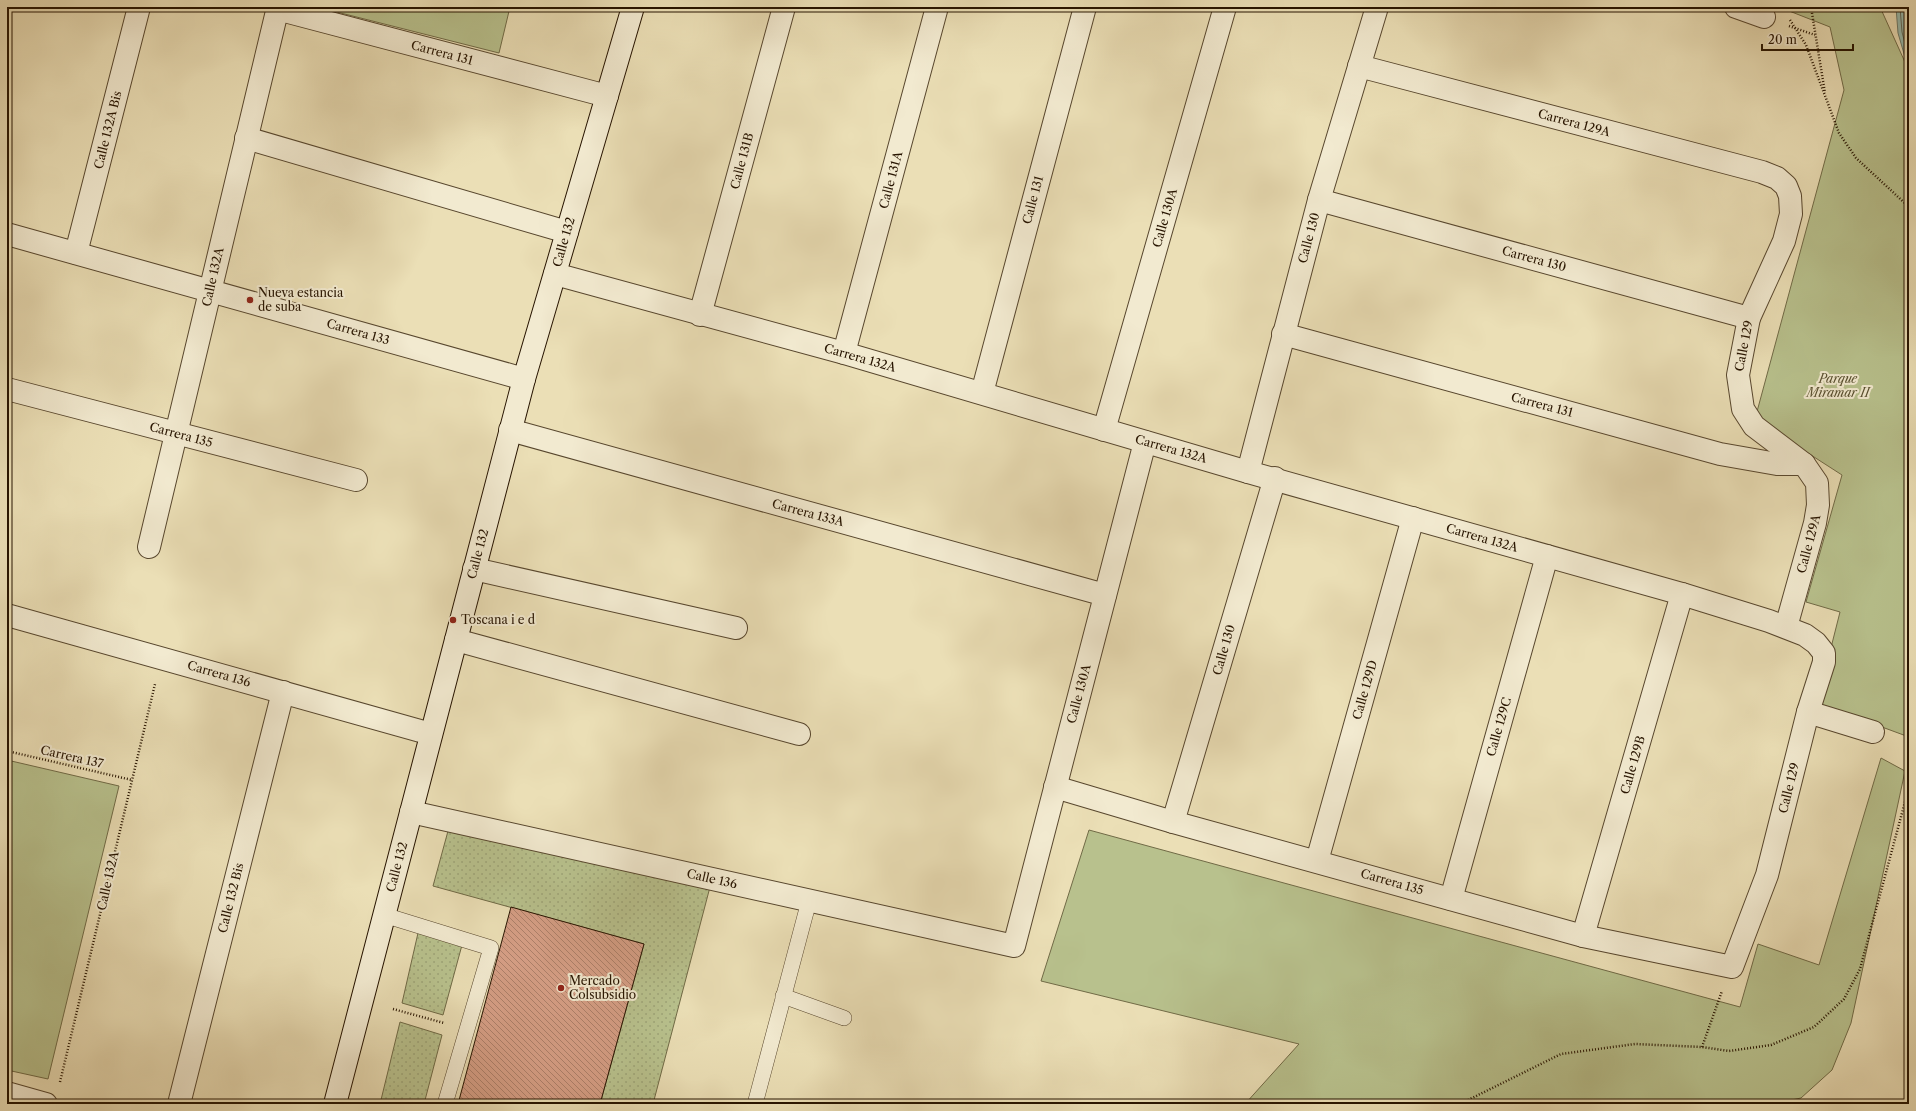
<svg xmlns="http://www.w3.org/2000/svg" width="1916" height="1111" font-family="'Libre Caslon Text',serif">
<defs>
<pattern id="grass-dots" width="8" height="8" patternUnits="userSpaceOnUse"><rect width="8" height="8" fill="#b8c18d"/><path d="M2 2h.1M6 6h.1" fill="none" stroke="#9ea578" stroke-width="1.8" stroke-linecap="round"/></pattern>
<pattern id="building-back-hatch" width="6" height="6" patternUnits="userSpaceOnUse"><rect width="6" height="6" fill="#d59e85"/><path d="M-1 5l2 2M0 0l6 6M5-1l2 2" fill="none" stroke="#ad806a"/></pattern>
</defs>
<rect width="100%" height="100%" fill="#ebdfb6"/>
<filter id="stains"><feTurbulence type="fractalNoise" baseFrequency=".005" numOctaves="4"/><feColorMatrix values="0 0 0 0 .2 0 0 0 0 .09 0 0 0 0 .02 0 0 0 .5 -.17"/></filter>
<radialGradient id="worn" r=".72"><stop offset=".6" stop-color="#630" stop-opacity="0"/><stop offset="1" stop-color="#630" stop-opacity=".3"/></radialGradient>
<g fill="url(#grass-dots)" stroke="#706a46">
<path d="M448 831 710 887 653 1104H600L644 944 433 886Z"/>
<path d="M418 933 462 945 443 1015 402 1003Z"/>
<path d="M400 1022 442 1035 424 1104H380Z"/>
</g>
<g fill="#b8c18d" stroke="#706a46">
<path d="M317 7H510L499 53Z"/>
<path d="M1779 7H1880L1909 71V737L1817 703 1840 612 1806 602 1842 475 1755 419 1844 90 1830 27Z"/>
<path d="M1881 758 1905 771 1851 1023 1832 1070 1801 1098 1773 1104H1245L1299 1044 1041 981 1089 830 1740 1007 1758 944 1819 965Z"/>
<path d="M7 760 119 786 48 1079 7 1070Z"/>
</g>
<path fill="#98bcb0" stroke="#6b796a" d="M1896 7H1909V71L1898 33Z"/>
<g fill="none" stroke-linecap="round" stroke-linejoin="round">
<path stroke="#606858" stroke-width="1" d="M1900 7 1902 32 1909 59"/>
</g>
<path fill="url(#building-back-hatch)" stroke="#271400" d="M511 907 644 944 600 1104H458Z"/>
<g fill="none" stroke-linecap="round" stroke-linejoin="round">
<defs>
<g id="lane">
<path d="M384 915 491 948 445 1104"/>
<path d="M783 996 844 1018"/>
<path d="M755 1104 809 901"/>
</g>
<g id="street">
<path d="M1736 7 1764 17"/>
<path d="M277 9 607 96"/>
<path d="M1359 66 1762 172 1777 178 1786 186 1790 196 1791 214 1784 241 1749 318 1738 375 1743 409 1754 426 1804 464 1817 483 1818 505 1815 523 1786 627"/>
<path d="M246 138 567 232"/>
<path d="M1319 200 1749 318"/>
<path d="M7 234 524 379"/>
<path d="M76 253 139 7"/>
<path d="M555 274 844 353 1248 472 1682 594 1769 621 1805 635 1816 643 1824 653V662L1808 712 1767 875 1732 967 1583 936 1173 822 1055 787"/>
<path d="M700 315 784 7"/>
<path d="M1283 334 1720 454 1777 464H1804"/>
<path d="M844 353 937 7"/>
<path d="M7 389 356 480"/>
<path d="M982 393 1085 7"/>
<path d="M510 430 1105 595"/>
<path d="M1104 430 1225 7"/>
<path d="M1248 472 1319 200 1377 7"/>
<path d="M149 547 278 7"/>
<path d="M474 569 736 628"/>
<path d="M7 615 431 734"/>
<path d="M456 640 799 734"/>
<path d="M1808 712 1873 732"/>
<path d="M411 812 1014 946 1145 442"/>
<path d="M1173 822 1275 478"/>
<path d="M1317 861 1413 518"/>
<path d="M1451 899 1547 556"/>
<path d="M1583 936 1682 594"/>
<path d="M7 1093 46 1104"/>
<path d="M179 1104 283 692"/>
</g>
<path id="secondary" d="M335 1104 524 379 633 7"/>
</defs>
<use href="#lane" stroke="#58472e" stroke-width="16"/>
<use href="#street" stroke="#58472e" stroke-width="24"/>
<use href="#secondary" stroke="#271400" stroke-width="24"/>
<g stroke="#271400" stroke-width="2.5" stroke-dasharray="1 2" stroke-linecap="butt">
<path d="M1811 7 1825 93"/>
<path d="M1790 20 1806 45 1839 133 1856 158 1909 207"/>
<path d="M1789 26 1815 35"/>
<path d="M7 751 132 780"/>
<path d="M393 1009 444 1023"/>
<path d="M1702 1047 1722 991"/>
<path d="M60 1082 155 684"/>
<path d="M1460 1104 1561 1054 1635 1044 1702 1047 1729 1051 1771 1045 1814 1027 1844 999 1860 969 1909 787"/>
</g>
<use href="#lane" stroke="#f2ead0" stroke-width="15"/>
<use href="#street" stroke="#f2ead0" stroke-width="22"/>
<use href="#secondary" stroke="#f2ead0" stroke-width="22"/>
</g>
<g fill="#8f2418" stroke="#f2ead0" stroke-width="1.5">
<circle cx="250" cy="300" r="4"/>
<circle cx="453" cy="620" r="4"/>
<circle cx="561" cy="988" r="4"/>
</g>
<g text-anchor="middle" stroke-width="4" stroke-linejoin="round" paint-order="stroke">
<g font-size="12" fill="#271400" stroke="#f2ead0">
<text transform="translate(442 53) rotate(15)" y="4">Carrera 131</text>
<text transform="translate(1574 123) rotate(15)" y="4">Carrera 129A</text>
<text transform="translate(108 130) rotate(-76)" y="4">Calle 132A Bis</text>
<text transform="translate(742 161) rotate(-75)" y="4">Calle 131B</text>
<text transform="translate(891 180) rotate(-75)" y="4">Calle 131A</text>
<text transform="translate(1033 200) rotate(-75)" y="4">Calle 131</text>
<text transform="translate(1165 218) rotate(-74)" y="4">Calle 130A</text>
<text transform="translate(1309 238) rotate(-75)" y="4">Calle 130</text>
<text transform="translate(564 242) rotate(-74)" y="4">Calle 132</text>
<text transform="translate(1534 259) rotate(15)" y="4">Carrera 130</text>
<text transform="translate(213 277) rotate(-77)" y="4">Calle 132A</text>
<text transform="translate(358 332) rotate(16)" y="4">Carrera 133</text>
<text transform="translate(1744 346) rotate(-79)" y="4">Calle 129</text>
<text transform="translate(860 358) rotate(16)" y="4">Carrera 132A</text>
<text transform="translate(1542 405) rotate(15)" y="4">Carrera 131</text>
<text transform="translate(181 435) rotate(15)" y="4">Carrera 135</text>
<text transform="translate(1171 449) rotate(16)" y="4">Carrera 132A</text>
<text transform="translate(808 513) rotate(15)" y="4">Carrera 133A</text>
<text transform="translate(1482 538) rotate(16)" y="4">Carrera 132A</text>
<text transform="translate(1809 544) rotate(-75)" y="4">Calle 129A</text>
<text transform="translate(478 554) rotate(-75)" y="4">Calle 132</text>
<text transform="translate(1224 650) rotate(-74)" y="4">Calle 130</text>
<text transform="translate(219 674) rotate(16)" y="4">Carrera 136</text>
<text transform="translate(1365 690) rotate(-74)" y="4">Calle 129D</text>
<text transform="translate(1079 694) rotate(-75)" y="4">Calle 130A</text>
<text transform="translate(1499 727) rotate(-74)" y="4">Calle 129C</text>
<text transform="translate(72 757) rotate(13)" y="4">Carrera 137</text>
<text transform="translate(1633 765) rotate(-74)" y="4">Calle 129B</text>
<text transform="translate(1789 788) rotate(-76)" y="4">Calle 129</text>
<text transform="translate(397 867) rotate(-75)" y="4">Calle 132</text>
<text transform="translate(712 879) rotate(13)" y="4">Calle 136</text>
<text transform="translate(108 881) rotate(-77)" y="4">Calle 132A</text>
<text transform="translate(1392 882) rotate(16)" y="4">Carrera 135</text>
<text transform="translate(231 898) rotate(-76)" y="4">Calle 132 Bis</text>
</g>
<g font-size="12" fill="#271400" stroke="#f2ead0" text-anchor="start">
<text x="258" y="297">Nueva estancia<tspan x="258" dy="14">de suba</tspan></text>
<text x="461" y="624">Toscana i e d</text>
<text x="569" y="985">Mercado<tspan x="569" dy="14">Colsubsidio</tspan></text>
</g>
<g font-size="12" font-style="italic" fill="#5a5131" stroke="#f2ead0">
<text x="1838" y="383">Parque<tspan x="1838" dy="14">Miramar II</tspan></text>
</g>
</g>
<rect width="1916" height="1111" fill="none" stroke="#ebdfb6" stroke-width="24"/>
<rect x="8" y="8" width="1900" height="1095" fill="none" stroke="#271400" stroke-width="2"/>
<rect x="12" y="12" width="1892" height="1087" fill="none" stroke="#271400"/>
<path d="M1762 44v6h91v-6" fill="none" stroke="#271400" stroke-width="2"/>
<text x="1768" y="44" font-size="12" fill="#271400" stroke="#f2ead0" stroke-width="3" paint-order="stroke">20 m</text>
<rect width="100%" height="100%" filter="url(#stains)"/>
<rect width="100%" height="100%" fill="url(#worn)"/>
</svg>
